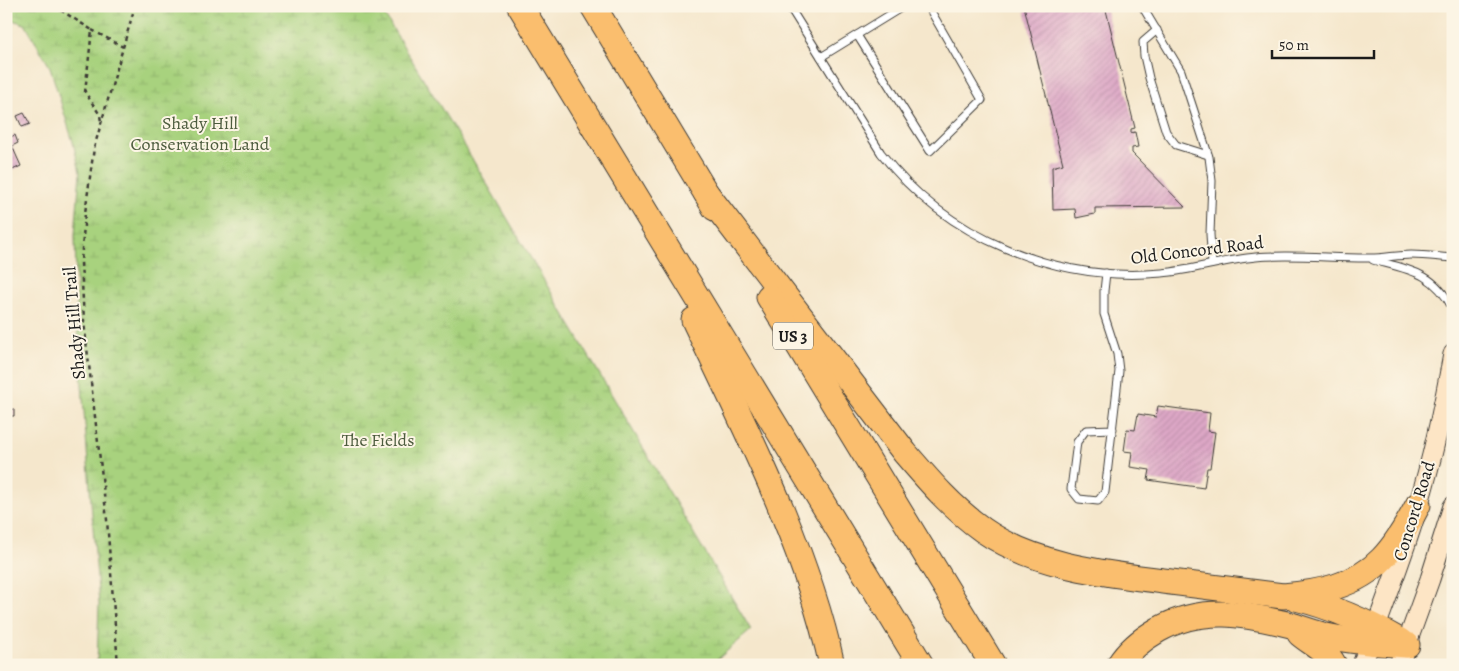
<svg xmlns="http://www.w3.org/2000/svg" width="1459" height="671" font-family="Alegreya,serif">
<defs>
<pattern id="wetland-marsh" width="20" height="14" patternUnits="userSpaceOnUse" patternTransform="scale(1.25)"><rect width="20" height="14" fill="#a8d27e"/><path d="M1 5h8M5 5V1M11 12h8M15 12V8" fill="none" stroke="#90b46c"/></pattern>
<pattern id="building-hatch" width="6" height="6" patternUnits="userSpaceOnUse" patternTransform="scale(1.25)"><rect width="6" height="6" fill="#dda7c6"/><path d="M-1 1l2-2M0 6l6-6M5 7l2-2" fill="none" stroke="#bd8faa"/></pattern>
</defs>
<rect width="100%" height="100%" fill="#fcf5e5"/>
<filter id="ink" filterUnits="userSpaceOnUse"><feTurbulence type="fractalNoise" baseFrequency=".02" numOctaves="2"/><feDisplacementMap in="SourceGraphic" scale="10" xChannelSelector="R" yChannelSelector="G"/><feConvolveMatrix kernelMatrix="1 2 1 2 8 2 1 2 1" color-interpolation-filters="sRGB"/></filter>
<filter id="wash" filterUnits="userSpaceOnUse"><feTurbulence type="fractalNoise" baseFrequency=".0096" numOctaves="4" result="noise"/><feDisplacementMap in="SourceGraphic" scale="20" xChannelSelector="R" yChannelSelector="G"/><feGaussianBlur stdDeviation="1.12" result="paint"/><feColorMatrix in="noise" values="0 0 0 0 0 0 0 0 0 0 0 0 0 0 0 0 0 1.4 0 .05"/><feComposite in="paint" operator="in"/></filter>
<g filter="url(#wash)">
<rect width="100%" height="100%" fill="#f5e7cc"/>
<path fill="url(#wetland-marsh)" stroke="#62774d" d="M6 6H379L471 157 751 630 711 665H97L99 604 77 321 75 235 80 172 73 142 50 67 25 24 6 18Z"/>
<g id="blocks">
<g fill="url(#building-hatch)">
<path d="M1024 6H1105L1135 128 1131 129V133L1135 132 1138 147 1132 148V153L1185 207 1095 208V214L1076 218 1075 209 1053 210 1052 167 1063 164Z"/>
<path d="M24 113 30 124 22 127 17 116Z"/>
<path d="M15 135 18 143 12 146 21 166 6 173V139Z"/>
<path d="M1158 406 1210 413 1208 431 1215 432 1210 468H1207L1204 488 1148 480 1150 470 1130 467 1132 452 1124 451 1127 429 1135 430 1138 414 1156 417Z"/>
<path d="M14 409V416H8L7 410Z"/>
</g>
</g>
</g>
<g filter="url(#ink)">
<use href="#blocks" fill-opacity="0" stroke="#3d3a36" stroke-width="1"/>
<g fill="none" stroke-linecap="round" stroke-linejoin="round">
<defs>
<g id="service">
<path d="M789 6 881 153C946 238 1056 283 1162 273 1194 270 1224 260 1256 257 1293 254 1329 258 1366 258 1381 259 1396 255 1411 255 1425 255 1439 257 1453 258"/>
<path d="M1142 6 1181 71 1209 157 1212 181 1210 234 1212 264"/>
<path d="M1157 30 1143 42 1144 56 1149 78 1166 132 1176 145 1208 155"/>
<path d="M857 35 930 151 982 100 928 6"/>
<path d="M821 57 904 6"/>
<path d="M1373 260C1410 270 1434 272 1453 309"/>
<path d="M1106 273 1104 291V314L1117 354 1119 371 1105 492 1098 501 1079 499 1071 489 1077 442 1086 430 1113 429"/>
</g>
<g id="secondary">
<path d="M1362 665C1381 612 1402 560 1418 506 1433 457 1444 405 1453 354"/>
<path d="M1399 665 1430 579 1453 506"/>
</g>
<g id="motorway">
<path d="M520 6 921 665"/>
<path d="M593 6 715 208"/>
<path d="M706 193 905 453C929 481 952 508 983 530 1035 566 1102 573 1163 581 1203 586 1243 591 1283 596 1318 593 1356 586 1382 559 1397 544 1408 524 1418 505"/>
<path d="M769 297 993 665"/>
<path d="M694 320C747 432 805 543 832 665"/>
<path d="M1296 598C1333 607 1367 622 1400 641"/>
<path d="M1300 634C1313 645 1325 648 1334 665"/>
<path d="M1119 665C1128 651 1144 638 1158 630 1202 605 1245 614 1291 625 1304 629 1317 634 1331 637 1356 642 1381 643 1407 645"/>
</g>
</defs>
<use href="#service" stroke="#3d3a36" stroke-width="9"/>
<use href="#secondary" stroke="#3d3a36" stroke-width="21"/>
<use href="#motorway" stroke="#3d3a36" stroke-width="27"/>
<g stroke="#3d3a36" stroke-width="2.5" stroke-dasharray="4 4" stroke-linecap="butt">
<path d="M54 6 92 30 85 92 100 115 101 122"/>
<path d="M92 30 123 47"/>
<path d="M118 665 107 520 84 322 81 261 85 213 94 148 135 6"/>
</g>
<use href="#service" stroke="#fff" stroke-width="7"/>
<use href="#secondary" stroke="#fde5c5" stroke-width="19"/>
<use href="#motorway" stroke="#fabe6e" stroke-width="25"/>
</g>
</g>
<g text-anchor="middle" stroke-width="4" stroke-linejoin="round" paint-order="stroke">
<rect fill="#fcf5e5" stroke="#5f5d58" stroke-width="1" x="773" y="322.5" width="40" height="27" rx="4"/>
<g font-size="16" font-weight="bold" fill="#1c1c1c">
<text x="793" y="342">US 3</text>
</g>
<g font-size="18" fill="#4d5c3e" stroke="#fcf5e5">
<text x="200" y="129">Shady Hill<tspan x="200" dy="21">Conservation Land</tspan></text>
<text x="378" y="446">The Fields</text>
</g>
<g font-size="18" fill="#1c1c1c" stroke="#fcf5e5">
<text transform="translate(1197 250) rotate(-7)" y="6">Old Concord Road</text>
<text transform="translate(74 323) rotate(-95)" y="6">Shady Hill Trail</text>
<text transform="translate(1414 511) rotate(-73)" y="6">Concord Road</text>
</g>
</g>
<rect width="1459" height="671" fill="none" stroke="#fcf5e5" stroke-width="25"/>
<path d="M1272 50v8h102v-8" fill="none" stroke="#1c1c1c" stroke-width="2.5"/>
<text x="1279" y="50" font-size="15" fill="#1c1c1c" stroke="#fcf5e5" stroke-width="4" paint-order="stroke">50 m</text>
</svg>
